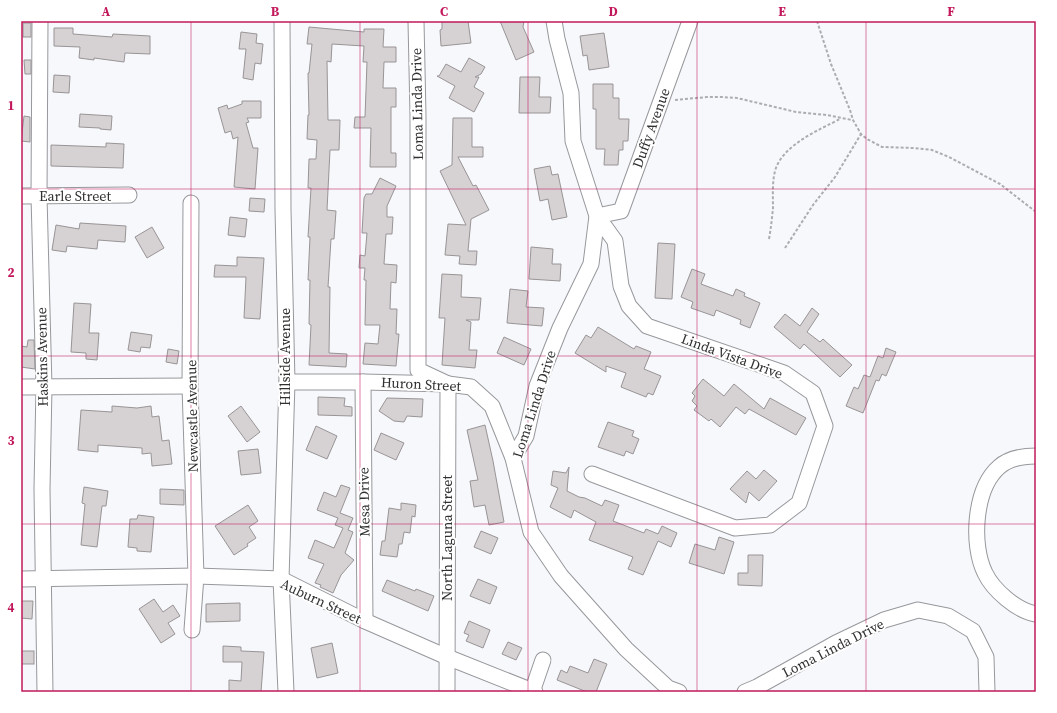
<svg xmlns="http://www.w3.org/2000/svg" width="1057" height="713" font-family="'Source Serif 4',serif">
<rect width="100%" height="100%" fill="#f6f8fc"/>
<g fill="#d6d1d3" stroke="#999496">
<path d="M442 21H468L471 43 441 46 440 30 442 29Z"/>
<path d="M500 21H524L523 27 534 52 516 60Z"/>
<rect x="23" y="23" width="8" height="14"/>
<path d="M309 27 364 32V29H384L383 47H396V62H384L383 88H396V107H391V153H396V167H370L371 128H354L355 117H365L367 62H363L364 46 332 44 331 62 327 61 328 120H340L339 150H330L327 210 336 211 334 239H331L328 287H330L329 353 347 354 346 367 309 365 311 325 309 324 310 280H308L310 237H308L311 188H308L309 159H316L317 140 307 139 308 115H309L308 73H309L312 44H307Z"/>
<path d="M54 28H73V34L112 37 113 34 150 36V54L125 53 124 62 94 58V60L79 58 80 47 54 46Z"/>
<path d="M241 32 257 34 256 43 263 44 261 64 255 63 253 80 243 78 246 49H239Z"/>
<path d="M604 33 609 67 589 70 587 55 583 56 580 36Z"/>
<path d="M469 58 485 67 481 74 475 77H479L474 87 484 93 474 112 449 98 455 86 437 76H439L446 64 461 72Z"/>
<path d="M24 60H31V74H25Z"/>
<path d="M54 75 70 76 69 93 53 92Z"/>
<path d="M520 77H540L539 97H551L550 113H519Z"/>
<path d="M593 84H613V98H619V119H629L628 141H623V150H619L618 165H604L605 149H596V109H593Z"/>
<path d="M242 101H261V118H247L249 122 246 123 253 148H258L255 189 234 187 238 137 233 139 231 131 225 133 218 108 227 105 228 109 242 104Z"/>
<path d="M80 114 112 116 111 130 100 129V128L79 127Z"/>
<path d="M24 116 30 117V142L21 141Z"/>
<path d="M453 118H472V147H483V157H458L473 186 476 185 489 210 471 219 468 251H477L476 265 459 264 460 256 445 255 448 224 466 225 440 171 452 165Z"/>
<path d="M106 143 124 144 123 168 51 166V145L106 147Z"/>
<path d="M550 166 552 175 558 174 567 217 552 220 548 199 540 201 534 169Z"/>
<path d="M380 178 396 186 387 206V217H393L392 234H386L384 264 397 265 396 283 391 282 390 309H397L396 334H399L396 366 363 364 365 343 378 344 380 325H365L366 280H364L365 268H359L360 255 365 256 367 233H362L364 198 366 194H372Z"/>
<path d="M250 198 265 199 264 212 249 211Z"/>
<path d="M230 217 247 219 245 237 228 235Z"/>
<path d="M80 223 126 226 125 242 98 240 97 249 67 246 66 252 52 250 56 225 79 229Z"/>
<path d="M152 227 164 248 147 258 135 237Z"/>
<path d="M658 243 675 244 672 299 655 298Z"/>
<path d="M531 247 553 249 552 264H561L560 281 529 279Z"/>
<path d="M237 257 264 258 260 319 244 318 246 277H214L215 265 237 266Z"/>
<path d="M692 269 705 274 701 284 733 296 736 289 745 293 744 296 760 303 750 328 740 324 741 320 716 310 714 316 691 308 693 302 681 297Z"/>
<path d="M442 274 462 275 461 297 481 298 479 320H466L471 322 469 350H477L475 368 442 365 445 318H439Z"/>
<path d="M510 289 528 291 526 307 544 308 542 326 507 323Z"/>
<path d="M74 303 91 304 89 333H99L97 360 86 359V353L71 352Z"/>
<path d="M812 308 819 314 807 332 820 342 823 339 852 365 840 377 804 344 800 349 774 327 785 314 800 326Z"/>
<path d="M598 327 634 349 636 346 651 352 644 369 661 376 653 395 648 393 646 397 621 387 626 373 606 366V372L575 353 586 335 591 338Z"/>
<path d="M131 332 152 335 150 348 141 347 140 352 128 350Z"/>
<path d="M504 337 531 349 524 365 497 353Z"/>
<path d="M28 340H34L35 369 21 367V346L27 347Z"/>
<path d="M886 348 896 352 886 376 882 374 879 381 876 380 863 413 846 406 854 387 858 389 864 375 870 377 878 356 883 358Z"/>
<path d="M168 349 179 351 177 364 166 362Z"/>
<path d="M703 379 724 396 734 384 764 409 770 398 806 418 796 435 749 409 745 414 736 407 720 427 711 419 709 421 694 410 697 406 692 401 695 396 692 393Z"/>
<path d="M318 397 345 398 344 406 352 407V416L318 415Z"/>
<path d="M387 398 423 399 422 417 407 416 404 422 394 421 379 411Z"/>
<path d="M112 406 137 408 151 406 152 417 159 416 162 441 169 440 172 464 152 466 151 453 142 454V448L98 445V452L78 450 81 410 112 412Z"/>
<path d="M241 406 260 432 247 442 228 416Z"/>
<path d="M608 422 634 431 632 436 639 439 633 454 626 451 624 456 598 447Z"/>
<path d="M485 425 493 461 504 522 489 525 485 505 474 507 470 481 478 480 467 430Z"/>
<path d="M316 426 337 436 327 459 306 450Z"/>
<path d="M381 433 404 443 396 460 374 450Z"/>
<path d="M258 449 261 473 241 475 238 451Z"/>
<path d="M569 467 567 491 579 497 585 498 602 506 605 500 619 505 613 521 644 533 646 529 658 534 662 526 677 533 671 547 658 541 643 575 628 569 633 557 589 540 596 522 574 510 571 518 550 507 558 488 551 485 553 471 566 473Z"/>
<path d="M764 470 777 481 759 501 749 492 746 503 730 489 747 471 756 479Z"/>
<path d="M341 485 350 488 340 513 353 518 348 530 353 532 345 553 354 560 341 575 333 593 320 587 321 585 315 583 324 564 308 558 315 540 334 548 343 528 335 525 338 518 317 510 324 492 336 497Z"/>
<path d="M84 487 108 491 106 506H102L97 547 81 545 85 504 82 503Z"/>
<path d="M160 489 184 490V505L160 504Z"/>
<path d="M401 503 416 505 415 517 412 516 410 533 404 532 402 544H399L397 557 380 555 382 541H385L389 508 401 510Z"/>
<path d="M248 505 258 521 249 527 256 538 247 544 248 546 234 555 215 526Z"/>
<path d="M138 515 154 517 151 552 137 551V548L128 547 130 519H137Z"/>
<path d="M481 531 498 538 491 554 474 547Z"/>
<path d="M719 537 734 542 724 574 689 563 695 544 715 550Z"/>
<path d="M748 555H763L762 586 738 585V573H748Z"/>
<path d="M478 579 497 587 490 604 470 596Z"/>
<path d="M387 580 415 591 416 589 434 596 428 611 382 591Z"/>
<path d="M154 599 163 612 173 605 180 616 168 623 175 634 161 643 139 609Z"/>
<path d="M21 601H33L32 619 21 618Z"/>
<path d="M240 603V621L206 622V604Z"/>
<path d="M469 621 490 630 483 648 466 641 469 635 464 633Z"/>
<path d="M508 642 522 648 516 660 502 654Z"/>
<path d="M332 643 338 673 317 678 311 648Z"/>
<path d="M223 646 241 647V651L264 652 261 692H229V680L241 681 242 662H223Z"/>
<rect x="21" y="651" width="13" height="13"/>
<path d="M594 659 607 664 596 692H587L557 680 561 670 567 673 570 666 588 673Z"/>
</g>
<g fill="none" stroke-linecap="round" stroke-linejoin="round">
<defs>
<g id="minor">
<path d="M40 21 39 196 44 387 42 489 45 692"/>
<path d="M282 21 283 209 287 382 281 579 286 692"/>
<path d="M416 21 418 116V370L448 384 447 692"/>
<path d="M21 196 129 195"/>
<path d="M191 203 190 386 196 576 192 630"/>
<path d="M287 382H363L448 384 471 387 492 406 513 458 531 532 561 576 626 649 668 688 679 692"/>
<path d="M363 382 365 621"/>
<path d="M21 387 190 386"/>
<path d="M1036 456C1023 456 1009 458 999 467 974 489 971 545 985 573 993 590 1017 611 1036 614"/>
<path d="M513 458 526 436 537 386 560 328 591 264 597 216 573 141 571 93 557 39 554 21"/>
<path d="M592 474 735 528 770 525 799 503 825 426 813 393 784 373 647 326 629 306 621 286 615 241 597 216 621 211 690 21"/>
<path d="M21 579 196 576 281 579 365 621 447 657 535 692"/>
<path d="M532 692 543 660"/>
<path d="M745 692 757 687 836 643 884 620 918 610 948 616 973 631 986 657 987 692"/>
</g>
</defs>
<use href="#minor" stroke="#97989c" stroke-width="17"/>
<g stroke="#abadb0" stroke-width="2" stroke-dasharray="3 2" stroke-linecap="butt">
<path d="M817 21 831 64 850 110 853 120 861 134 867 139 882 147 914 148 932 150 949 157 1000 184 1036 212"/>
<path d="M675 100 707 97H722L737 98 796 112 827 115 852 120"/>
<path d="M769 239C771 228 772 218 773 208 773 196 772 183 775 171 782 145 819 130 840 119"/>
<path d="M785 248 813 205 835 177 861 134"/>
</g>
<use href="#minor" stroke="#fff" stroke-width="15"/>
</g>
<path fill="none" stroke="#c2185b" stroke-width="1" stroke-opacity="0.55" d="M191 21V692M360 21V692M528 21V692M697 21V692M866 21V692M21 189H1036M21 356H1036M21 524H1036"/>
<g text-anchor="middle" stroke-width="4" stroke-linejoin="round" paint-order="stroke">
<g font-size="14" fill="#2f3031" stroke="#fff">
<text transform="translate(417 104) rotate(-91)" y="5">Loma Linda Drive</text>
<text transform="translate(651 128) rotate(-70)" y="5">Duffy Avenue</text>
<text x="75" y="201">Earle Street</text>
<text transform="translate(732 356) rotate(20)" y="5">Linda Vista Drive</text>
<text transform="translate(42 357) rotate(-91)" y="5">Haskins Avenue</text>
<text transform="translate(285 357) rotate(-90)" y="5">Hillside Avenue</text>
<text transform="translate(421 384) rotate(3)" y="5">Huron Street</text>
<text transform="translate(534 404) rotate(-72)" y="5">Loma Linda Drive</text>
<text transform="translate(192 416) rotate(-91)" y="5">Newcastle Avenue</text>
<text transform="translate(364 502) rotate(-91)" y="5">Mesa Drive</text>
<text transform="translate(447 538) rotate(-90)" y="5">North Laguna Street</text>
<text transform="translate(321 601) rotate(25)" y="5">Auburn Street</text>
<text transform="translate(833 648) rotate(-27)" y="5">Loma Linda Drive</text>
</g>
</g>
<rect width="1057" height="713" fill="none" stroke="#ffffff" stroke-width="44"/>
<rect x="22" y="22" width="1013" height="669" fill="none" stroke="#c2185b" stroke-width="1.5"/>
<g font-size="13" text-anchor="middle" font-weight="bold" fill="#c2185b">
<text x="106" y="16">A</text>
<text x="275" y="16">B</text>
<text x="444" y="16">C</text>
<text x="613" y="16">D</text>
<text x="782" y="16">E</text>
<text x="951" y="16">F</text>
<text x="11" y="110">1</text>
<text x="11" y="277">2</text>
<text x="11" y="445">3</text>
<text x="11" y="612">4</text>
</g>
</svg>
